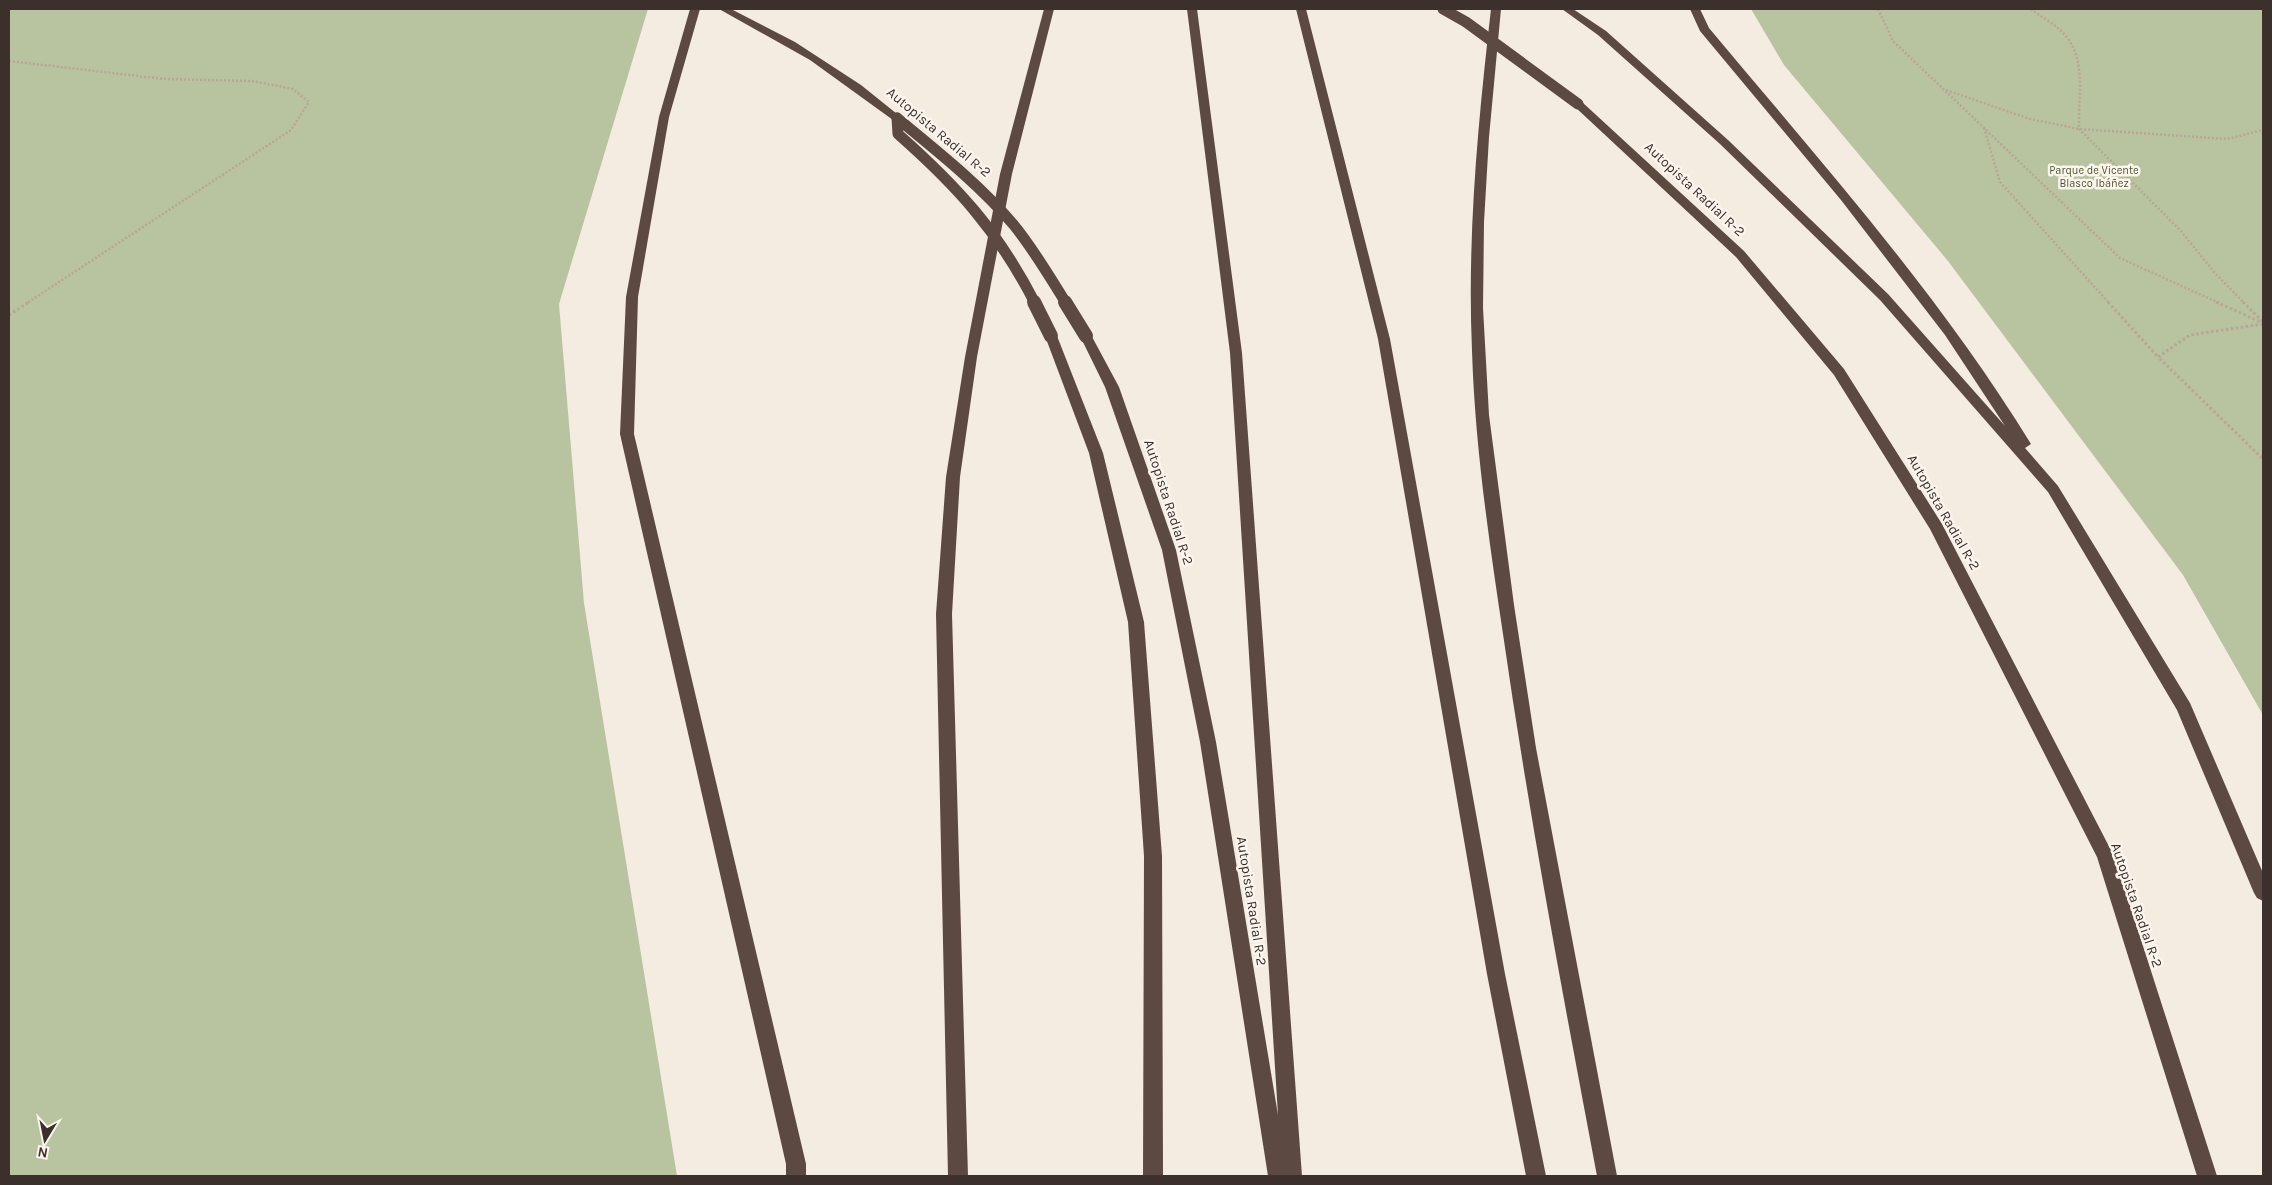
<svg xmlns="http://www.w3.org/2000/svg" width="2272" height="1185" font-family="Karla,sans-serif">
<rect width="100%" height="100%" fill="#f4ebe1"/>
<g fill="#b8c4a0">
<path d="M9 9H648L559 304 584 603 677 1176H9Z"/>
<path d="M1751 9H2263V715L2183 575 1948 261 1784 65Z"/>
</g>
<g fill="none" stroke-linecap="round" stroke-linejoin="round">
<g stroke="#b9a596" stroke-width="2.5" stroke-dasharray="2 2" stroke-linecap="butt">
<path d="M1878 9 1893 41 2120 258 2219 303"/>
<path d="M2031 9C2042 18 2056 24 2065 35 2087 60 2078 98 2079 129L2180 230 2215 273 2244 303"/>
<path d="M9 61 164 79 252 81 293 89 309 102 291 130 27 303"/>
<path d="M1946 90 2030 119 2079 129 2227 139 2263 130"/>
<path d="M1984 128 2000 182 2109 303"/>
</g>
<g stroke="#b9a596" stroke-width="3" stroke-dasharray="2.5 2.5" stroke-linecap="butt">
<path d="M2108 302 2158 357"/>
<path d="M2216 302 2263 323"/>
<path d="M2243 302 2263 322"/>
<path d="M9 315 29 302"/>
<path d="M2263 324 2190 335 2158 357 2263 459"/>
</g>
<g fill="#5c4a42" fill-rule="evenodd">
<path d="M690 9H700L669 117 638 297 634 434 806 1164V1176H786V1164L620 434 626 297 659 117Z"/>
<path d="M719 9H731L795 42 861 85 902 118 897 121 893 120 810 60Z"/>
<path d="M1044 9H1054L1012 174 977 357 960 477 952 614 968 1176H948L936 614 946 477 965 357 1000 174Z"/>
<path d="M1187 9H1197L1242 353 1302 1176H1268L1200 742 1162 550 1105 387 1080 336 1082 333H1090L1119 387 1176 550 1216 742 1278 1115 1230 353Z"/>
<path d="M1296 9H1306L1390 339 1505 974 1546 1176H1526L1487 974 1378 339Z"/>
<path d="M1491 9H1501L1489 137 1484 222 1483 308 1489 415 1514 605 1536 748 1617 1176H1597C1563 996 1529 815 1503 634 1489 540 1475 446 1472 351 1467 237 1478 123 1491 9Z"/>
<path d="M1562 9H1573L1606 31 1728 140 1888 294 2005 426 1945 335 1841 200 1700 31 1690 9H1700L1709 28C1821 162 1939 294 2031 444L2025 448 2058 486 2190 703 2263 873V901L2257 898 2254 893 2177 710 2048 492 1880 300 1720 144 1598 35Z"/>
<path d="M1578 101 1582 102 1744 251 1844 369 1942 524 2114 856 2217 1176H2197L2097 857 1930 529 1834 375 1736 257 1574 106 1573 104Z"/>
<path d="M1051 332 1057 336 1103 453 1144 622 1162 856 1163 1176H1143L1144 856 1128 622 1089 453 1045 336Z"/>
</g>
<g stroke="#5c4a42" stroke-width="11">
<path d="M1443 9 1466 22 1578 104"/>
<path d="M897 118C937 151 979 184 1013 224 1033 248 1049 276 1066 303"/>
<path d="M897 118 898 134C958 187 998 231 1035 303"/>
</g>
<g stroke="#5c4a42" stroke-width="14">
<path d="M1034 302 1051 336"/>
<path d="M1065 302 1086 336"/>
</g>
</g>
<g text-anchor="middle" stroke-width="5" stroke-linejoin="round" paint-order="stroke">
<g font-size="11" fill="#4a5a2e" stroke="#fbf5ee">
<text x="2094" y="174">Parque de Vicente<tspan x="2094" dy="13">Blasco Ibáñez</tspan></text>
</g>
<g font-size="14" fill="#3b302b" stroke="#fbf5ee">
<text transform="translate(939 132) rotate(40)" y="5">Autopista Radial R-2</text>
<text transform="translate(1695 189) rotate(43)" y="5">Autopista Radial R-2</text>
<text transform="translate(1169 502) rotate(72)" y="5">Autopista Radial R-2</text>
<text transform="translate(1944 512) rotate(60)" y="5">Autopista Radial R-2</text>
<text transform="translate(1252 901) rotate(81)" y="5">Autopista Radial R-2</text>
<text transform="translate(2137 905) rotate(71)" y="5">Autopista Radial R-2</text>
</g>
</g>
<rect width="2272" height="1185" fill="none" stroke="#3b302b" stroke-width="20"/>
<g transform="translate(45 1140) rotate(190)" stroke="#fbf5ee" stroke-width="4" paint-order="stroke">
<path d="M0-4L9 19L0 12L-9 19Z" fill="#3b302b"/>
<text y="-8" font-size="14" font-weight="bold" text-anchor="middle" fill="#3b302b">N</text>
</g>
</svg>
